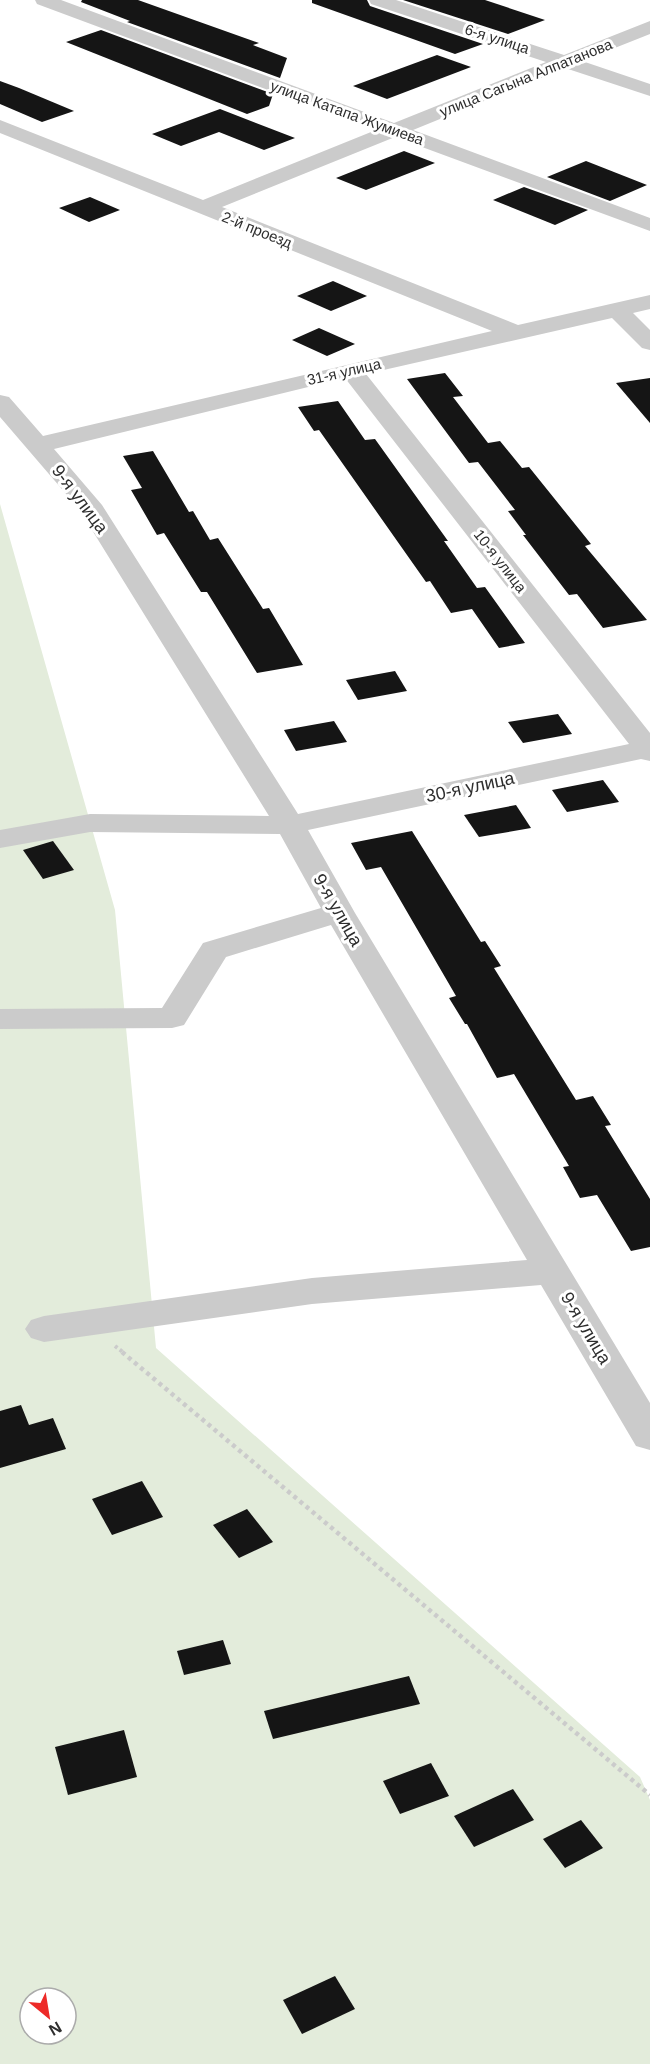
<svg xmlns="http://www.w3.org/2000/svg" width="650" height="2064" font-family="Helvetica,sans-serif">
<rect width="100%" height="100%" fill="#fff"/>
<path fill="#e3ecdb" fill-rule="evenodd" d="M0 504 115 910 156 1348 640 1777 650 1800V2064H0ZM30 1998H66V2034H30Z"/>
<g fill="#151515">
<path d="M82 0H138L259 43 253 45 287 58 280 78 127 22 130 21 81 2Z"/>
<path d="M312 0H367L370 6 483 44 455 54 312 3Z"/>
<path d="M403 0H485L545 20 508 34Z"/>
<path d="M101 30 273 94 269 106 247 114 66 42Z"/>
<path d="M437 55 471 67 387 99 353 86Z"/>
<path d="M0 81 19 88 74 111 42 122 0 104Z"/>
<path d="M220 109 295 138 264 150 219 132 181 146 152 134Z"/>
<path d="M404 151 435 163 366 190 336 178Z"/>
<path d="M586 161 647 185 610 201 547 177Z"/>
<path d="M524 187 588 210 555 225 493 200Z"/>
<path d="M90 197 120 210 89 222 59 208Z"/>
<path d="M333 281 367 296 331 311 297 296Z"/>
<path d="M319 328 355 344 327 356 292 340Z"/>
<path d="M445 373 463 396 453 397 488 443 500 441 522 468 529 467 591 544 585 546 647 620 603 628 577 594 569 595 523 535H526L508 511 515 510 478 462 469 463 407 379Z"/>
<path d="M650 378V423L616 383Z"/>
<path d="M338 401 365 440 375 439 448 541H444L477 588 485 587 525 643 499 648 472 609 451 613 430 581 426 582 319 430 314 431 298 407Z"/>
<path d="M153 451 189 512 193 511 210 540 218 538 263 609 269 608 303 665 257 673 207 592H201L164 533 157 535 131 490 142 488 123 456Z"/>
<path d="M395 671 407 691 358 700 346 680Z"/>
<path d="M558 714 572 734 523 743 508 722Z"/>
<path d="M334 721 347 742 296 751 284 730Z"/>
<path d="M603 780 619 802 567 812 552 790Z"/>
<path d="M516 805 531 828 479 837 464 815Z"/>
<path d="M412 831 481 942 485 941 501 966 494 968 576 1100 593 1096 611 1125 605 1126 650 1199V1247L631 1251 597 1195 580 1198 563 1167 569 1166 514 1074 497 1078 467 1024H465L449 998 456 996 381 867 366 870 351 843Z"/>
<path d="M53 841 74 870 43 879 23 850Z"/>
<path d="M21 1405 29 1425 53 1418 66 1449 0 1468V1411Z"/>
<path d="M142 1481 163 1517 112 1535 92 1499Z"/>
<path d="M247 1509 273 1542 239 1558 213 1525Z"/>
<path d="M223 1640 231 1664 184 1675 177 1651Z"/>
<path d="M409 1676 420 1704 273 1739 264 1711Z"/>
<path d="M124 1730 137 1777 68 1795 55 1747Z"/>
<path d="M431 1763 449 1796 400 1814 383 1781Z"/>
<path d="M513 1789 534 1820 474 1847 454 1816Z"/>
<path d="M581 1820 603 1848 565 1868 543 1839Z"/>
<path d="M335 1976 355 2009 302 2034 283 2000Z"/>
</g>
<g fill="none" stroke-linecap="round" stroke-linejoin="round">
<path stroke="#cbcbcb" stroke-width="4" stroke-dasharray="3 3" stroke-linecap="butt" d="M115 1346 124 1353"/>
<path stroke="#cbcbcb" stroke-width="4.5" stroke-dasharray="4 4" stroke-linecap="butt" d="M122 1352 650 1795"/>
<path fill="#cbcbcb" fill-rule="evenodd" d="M35 0H61L394 123 546 62 371 4 369 0H396L564 55 650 21V34L582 61 650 84V96L565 68 413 130 650 218V231L395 137 222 207 518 325 650 295V309L633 313 650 330V350L642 348 612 318 366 374 650 733V761L641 759 308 830 355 913 650 1403V1450L636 1446 541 1285 312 1304 44 1342 31 1338 25 1329 31 1320 44 1316 312 1278 527 1260 331 925 226 957 184 1025 172 1028 0 1029V1009L162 1008 203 943 321 908 280 834 90 832 0 848V830L90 814 269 816 79 509 0 417V395L9 397 43 436 492 331 0 133V120L203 200 376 130 37 4ZM345 378 629 744 298 814 102 505 54 449Z"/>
</g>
<g text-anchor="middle" stroke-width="6" stroke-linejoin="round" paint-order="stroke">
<g font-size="15" fill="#2e2e2e" stroke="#fff">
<text transform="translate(497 39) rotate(18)" y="5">6-я улица</text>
<text transform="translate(526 78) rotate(-22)" y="5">улица Сагына Алпатанова</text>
<text transform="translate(347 113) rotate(20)" y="5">улица Катапа Жумиева</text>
<text transform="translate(257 230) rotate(22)" y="5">2-й проезд</text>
<text transform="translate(344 372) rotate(-13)" y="5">31-я улица</text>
<text transform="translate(500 561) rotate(52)" y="5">10-я улица</text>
</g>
<g font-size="18" fill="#2e2e2e" stroke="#fff">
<text transform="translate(80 499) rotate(53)" y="6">9-я улица</text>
<text transform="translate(470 787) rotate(-12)" y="6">30-я улица</text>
<text transform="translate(338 910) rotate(60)" y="6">9-я улица</text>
<text transform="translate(586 1328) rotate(59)" y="6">9-я улица</text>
</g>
</g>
<g transform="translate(48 2016) rotate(150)"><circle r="28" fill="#ffffff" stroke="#ababab" stroke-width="1.5"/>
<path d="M0-4.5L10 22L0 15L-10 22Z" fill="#ed2a28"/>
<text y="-9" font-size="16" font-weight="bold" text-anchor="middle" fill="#2e2e2e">N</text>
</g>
</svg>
